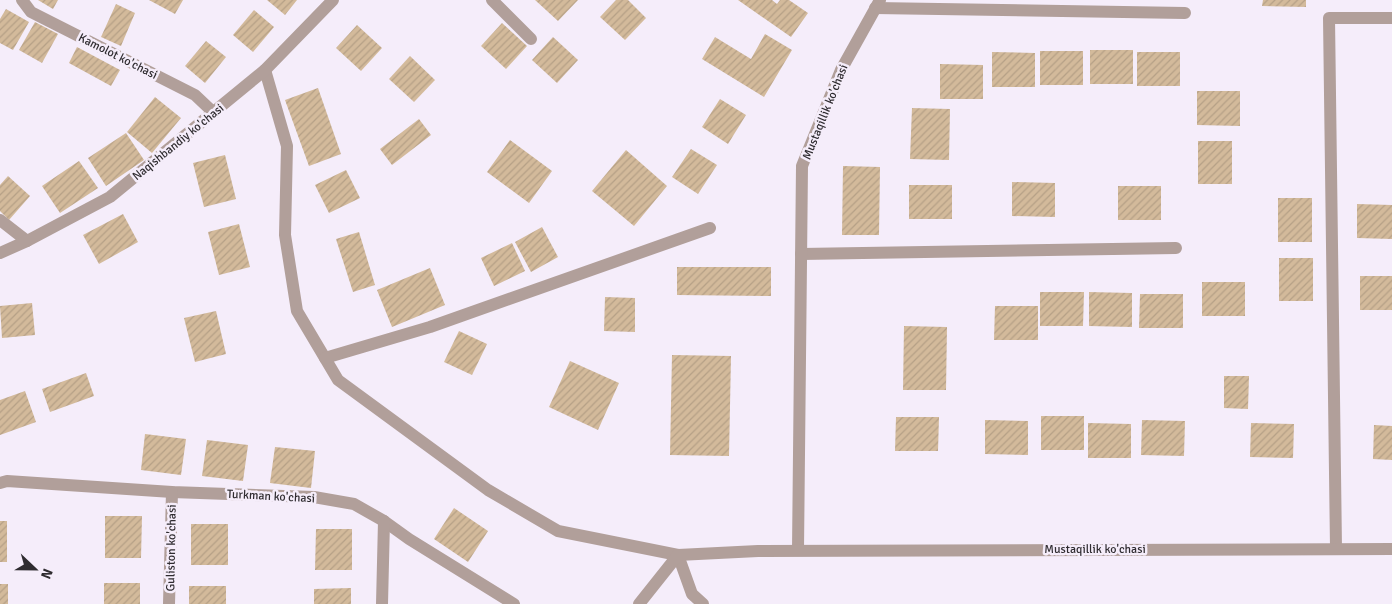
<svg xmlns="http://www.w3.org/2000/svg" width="1392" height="604" font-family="Signika,sans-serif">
<defs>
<pattern id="building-hatch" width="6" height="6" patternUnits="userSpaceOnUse" patternTransform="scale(1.25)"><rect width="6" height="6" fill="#d3ba9b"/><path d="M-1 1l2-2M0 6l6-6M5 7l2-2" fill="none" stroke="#b5a086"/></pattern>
</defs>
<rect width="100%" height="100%" fill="#f5edfa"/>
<g fill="url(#building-hatch)">
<path d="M38 0H58L53 9Z"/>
<path d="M149 0H183L175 14Z"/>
<path d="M267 0H297L285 15Z"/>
<path d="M535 0H578L558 21Z"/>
<path d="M616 0H628L646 18 625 40 600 17Z"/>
<path d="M738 0H772L777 4 780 0H789L808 13 791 37Z"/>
<path d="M1263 0H1306V7L1262 6Z"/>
<path d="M116 4 135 13 121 46 101 37Z"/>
<path d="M6 9 29 22 13 50 0 43V19Z"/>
<path d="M254 10 274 27 253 52 233 35Z"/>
<path d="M35 22 58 34 42 63 19 50Z"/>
<path d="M502 23 527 46 506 69 481 46Z"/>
<path d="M357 25 382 48 361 71 336 48Z"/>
<path d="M765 34 792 50 764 97 702 59 715 37 751 59Z"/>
<path d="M553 37 578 60 557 83 532 60Z"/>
<path d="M206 41 226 57 205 83 185 66Z"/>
<path d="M77 47 120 70 111 86 69 63Z"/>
<rect x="1090" y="50" width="43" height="34"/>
<rect x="1040" y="51" width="43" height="34"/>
<path d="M992 52 1035 53V87H992Z"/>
<rect x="1137" y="52" width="43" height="34"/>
<path d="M410 56 435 80 414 102 389 79Z"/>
<path d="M940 64 983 65V99H940Z"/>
<path d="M318 88 341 154 309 166 285 100Z"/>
<path d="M1197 91H1240V126L1197 125Z"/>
<path d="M155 97 181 118 152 153 127 132Z"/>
<path d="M720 99 746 115 728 144 702 127Z"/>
<path d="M912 108 950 109 949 160 910 159Z"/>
<path d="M419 119 431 135 392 165 380 149Z"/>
<path d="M126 133 144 160 106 186 88 158Z"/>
<path d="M510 140 552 171 529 203 487 172Z"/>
<rect x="1198" y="141" width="34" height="43"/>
<path d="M691 149 717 165 698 194 672 177Z"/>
<path d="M626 150 667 186 634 226 592 191Z"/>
<path d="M225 155 236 199 204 207 193 163Z"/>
<path d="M79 161 98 188 60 213 42 186Z"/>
<path d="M843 166 880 167 879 235H842Z"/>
<path d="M346 170 360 198 329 213 315 185Z"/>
<path d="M8 176 30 196 9 220 0 211V185Z"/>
<path d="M1012 182 1055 183V217L1012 216Z"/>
<rect x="909" y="185" width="43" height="34"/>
<rect x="1118" y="186" width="43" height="34"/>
<rect x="1278" y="198" width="34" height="44"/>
<path d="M1357 204 1392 205V239L1357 238Z"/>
<path d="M123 214 138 242 99 264 83 235Z"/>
<path d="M239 224 250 267 219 275 208 232Z"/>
<path d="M542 227 558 257 531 272 515 242Z"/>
<path d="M359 232 375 285 353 292 336 239Z"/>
<path d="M512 243 525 271 494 286 481 258Z"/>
<rect x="1279" y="258" width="34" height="43"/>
<path d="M677 267H771V296L677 295Z"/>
<path d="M430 268 445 305 392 327 377 290Z"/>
<rect x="1360" y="276" width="32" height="34"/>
<rect x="1202" y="282" width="43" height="34"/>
<path d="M1040 292H1084L1083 326H1040Z"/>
<path d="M1089 292 1132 293V327L1089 326Z"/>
<path d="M1140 294H1183V328H1139Z"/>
<path d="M605 297 635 298V332L604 331Z"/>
<path d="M32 303 35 335 2 338 0 306Z"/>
<path d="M995 306H1038V340H994Z"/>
<path d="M216 311 226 354 195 362 184 318Z"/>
<path d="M904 326 947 327 946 390H903Z"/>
<path d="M459 331 487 344 472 375 444 362Z"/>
<path d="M672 355 731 356 729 456 670 455Z"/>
<path d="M570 361 619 383 598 430 549 407Z"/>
<path d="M86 373 94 396 50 412 42 389Z"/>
<path d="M1224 376H1249L1248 409 1224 408Z"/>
<path d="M25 391 36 422 0 435V400Z"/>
<rect x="1041" y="416" width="43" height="34"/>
<path d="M896 417H939L938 451H895Z"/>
<path d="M985 420 1028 421V455L985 454Z"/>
<path d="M1142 420 1185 421 1184 456 1141 455Z"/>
<path d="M1088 423 1131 424V458H1088Z"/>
<path d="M1251 423 1294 424 1293 458 1250 457Z"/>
<path d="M1374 425 1392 426V460L1373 459Z"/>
<path d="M145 434 186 439 181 475 141 470Z"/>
<path d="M207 440 248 445 243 481 202 476Z"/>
<path d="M275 447 315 451 311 488 270 483Z"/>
<path d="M454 508 488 531 468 562 434 539Z"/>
<path d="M105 516H142L141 558H105Z"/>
<rect x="0" y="521" width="7" height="41"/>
<rect x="191" y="524" width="37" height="41"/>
<path d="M316 529H352V570H315Z"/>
<rect x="104" y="583" width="36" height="21"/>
<rect x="0" y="584" width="8" height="20"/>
<rect x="189" y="586" width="37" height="18"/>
<path d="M351 588V604H314V589Z"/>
</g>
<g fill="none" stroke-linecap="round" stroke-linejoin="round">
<g stroke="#b19f9a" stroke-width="12">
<path d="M22 0 31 12 195 95 214 113"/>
<path d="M492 0 531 39"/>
<path d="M875 8 1185 13"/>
<path d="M265 70 287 146 285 235 297 311 338 380 488 490 558 531 678 555 692 594 703 604"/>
<path d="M0 220 27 241"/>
<path d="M0 253 27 241 110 197 265 70 333 0"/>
<path d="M801 254 1176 248"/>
<path d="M325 358 430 327 710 228"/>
<path d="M0 483 7 481 172 492 314 497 354 504 384 521 409 539 514 604"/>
<path d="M1336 548 1329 18H1392"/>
<path d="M798 550 802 166 841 70 880 0"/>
<path d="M169 604 172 492"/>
<path d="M382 604 384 521"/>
<path d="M639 604 678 555 758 551 1392 549"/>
</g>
</g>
<g text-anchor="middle" stroke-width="5" stroke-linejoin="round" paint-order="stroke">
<g font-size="12" fill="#2f2c30" stroke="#f5edfa">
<text transform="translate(118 56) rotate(27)" y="4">Kamolot ko'chasi</text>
<text transform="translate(825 112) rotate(-68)" y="4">Mustaqillik ko'chasi</text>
<text transform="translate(178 142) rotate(-39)" y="4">Naqishbandiy ko'chasi</text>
<text transform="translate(271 496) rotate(3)" y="4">Turkman ko'chasi</text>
<text transform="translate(171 548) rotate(-89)" y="4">Guliston ko'chasi</text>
<text x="1095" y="553">Mustaqillik ko'chasi</text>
</g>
</g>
<g transform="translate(35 569) rotate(112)" stroke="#f5edfa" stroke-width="4" paint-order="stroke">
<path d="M0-4L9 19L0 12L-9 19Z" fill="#2f2c30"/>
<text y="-8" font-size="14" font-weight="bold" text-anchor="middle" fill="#2f2c30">N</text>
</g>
</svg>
